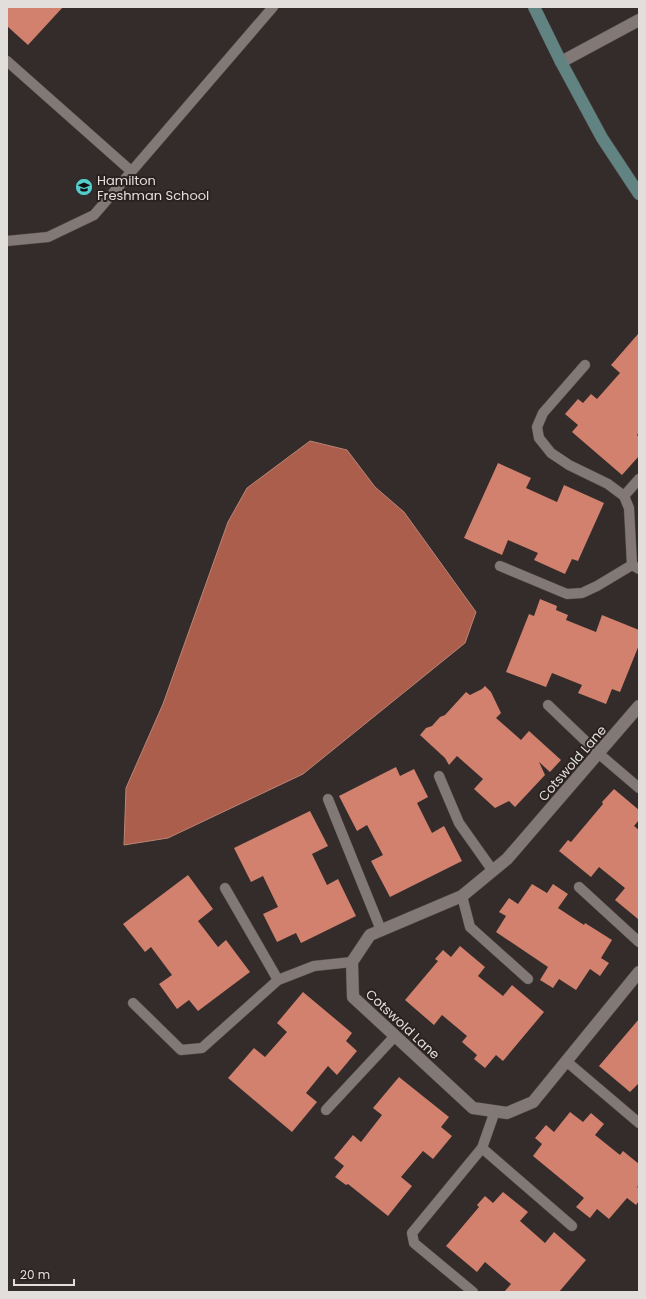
<svg xmlns="http://www.w3.org/2000/svg" width="646" height="1299" font-family="Poppins,sans-serif">
<rect width="100%" height="100%" fill="#332c2a"/>
<path fill="#ab5e4b" stroke="#bc8476" d="M310 441 347 450 375 487 404 512 476 612 465 643 303 774 168 838 124 845 126 788 163 704 228 522 247 488Z"/>
<g fill="#d1816d">
<path d="M7 7H63L28 45 7 26Z"/>
<path d="M638 334 639 432 637 435 639 437V456L622 475 572 432 578 425 565 414 578 399 583 403 591 394 597 399 620 373 611 365Z"/>
<path d="M498 463 531 478 526 488 557 502 564 485 604 503 578 561 572 559 565 574 534 560 538 553 508 540 502 555 464 538Z"/>
<path d="M540 599 557 606 556 610 568 615 566 620 596 632 602 615 639 630V645L620 692 612 689 606 704 578 693 582 685 552 673 546 687 506 672 529 614 534 616Z"/>
<path d="M485 686 491 692 501 713 496 718 521 740 529 731 561 760 550 772 539 762 545 775 515 807 509 801 495 808 474 789 483 779 457 756 449 765 445 758 420 735 426 728 432 726 440 717 445 715 466 692 470 695 482 689Z"/>
<path d="M396 767 400 776 414 769 428 797 417 803 432 833 444 826 462 861 390 897 371 861 383 855 367 825 357 831 339 796Z"/>
<path d="M614 789 639 810V820L634 826 639 830 638 919 615 900 625 888 599 867 591 877 559 851 568 840 571 842 603 804 602 802Z"/>
<path d="M310 811 328 846 312 854 327 885 338 879 356 916 301 943 296 933 277 942 263 914 278 907 263 876 251 882 234 848Z"/>
<path d="M188 875 213 909 198 921 218 947 226 940 250 972 198 1011 189 1000 177 1009 159 984 172 975 151 947 145 952 123 924Z"/>
<path d="M532 884 547 893 553 884 568 894 558 908 584 925 585 923 612 940 601 958 609 963 600 976 590 969 576 990 559 979 553 988 540 980 548 967 496 932 506 916 499 912 509 898 518 904Z"/>
<path d="M460 946 485 967 478 976 503 996 512 985 544 1012 503 1061 496 1055 485 1068 474 1059 477 1055 462 1042 467 1036 442 1015 434 1025 405 1000 438 961 435 959 443 950 451 957Z"/>
<path d="M303 992 352 1033 346 1041 357 1051 337 1075 328 1066 306 1093 317 1102 292 1132 228 1078 254 1048 265 1057 287 1032 277 1023Z"/>
<path d="M639 1019V1083L630 1092 599 1066Z"/>
<path d="M399 1077 449 1117 441 1127 452 1136 433 1159 423 1151 401 1177 412 1186 388 1216 348 1184 346 1185 335 1177 344 1166 334 1158 353 1135 361 1142 382 1115 373 1108Z"/>
<path d="M570 1112 583 1122 591 1113 604 1124 595 1135 620 1155 623 1151 639 1164V1185L637 1187 639 1188V1201L636 1205 627 1198 609 1219 597 1209 590 1218 576 1207 584 1198 533 1156 542 1144 535 1138 546 1125 554 1132Z"/>
<path d="M503 1192 528 1212 520 1221 545 1243 554 1232 586 1260 559 1292H504L511 1284 485 1262 477 1272 446 1246 479 1207 477 1205 485 1196 493 1203Z"/>
</g>
<g fill="none" stroke-linecap="round" stroke-linejoin="round">
<defs>
<g id="service">
<path d="M7 61 131 171"/>
<path d="M7 241 48 237 94 215 273 7"/>
<path d="M585 365 543 413 537 427 539 438 551 453 569 465 608 484 624 496 629 508 632 565 639 569"/>
<path d="M624 496 639 479"/>
<path d="M500 566 567 594 582 593 597 586 632 565"/>
<path d="M548 705 598 753 639 788"/>
<path d="M439 776 459 823 493 871"/>
<path d="M328 799 381 930"/>
<path d="M579 887 639 942"/>
<path d="M225 888 278 980"/>
<path d="M462 896 470 927 528 979"/>
<path d="M133 1003 181 1050 202 1048 278 980 314 966 352 962"/>
<path d="M566 1061 639 1123"/>
<path d="M326 1110 395 1036"/>
<path d="M482 1148 572 1226"/>
<path d="M473 1292 414 1243 412 1233 482 1148 495 1111"/>
</g>
<g id="minor">
<path d="M561 62 639 20"/>
<path d="M639 706 507 859 462 896 370 935 352 962 353 997 473 1108 507 1113 533 1102 639 972"/>
</g>
<path id="secondary" d="M534 7 561 62 602 138 639 194"/>
</defs>
<use href="#service" stroke="#4f4947" stroke-width="11"/>
<use href="#minor" stroke="#4f4947" stroke-width="13"/>
<use href="#secondary" stroke="#4f4947" stroke-width="13"/>
<use href="#service" stroke="#827977" stroke-width="10"/>
<use href="#minor" stroke="#827977" stroke-width="12"/>
<use href="#secondary" stroke="#618482" stroke-width="12"/>
</g>
<defs>
<symbol id="school-disc" viewBox="-11 -11 22 22"><circle r="9.5" fill="#53cdcb" stroke="#292220"/><path d="M0-5L7-2L0 1L-7-2ZM-4 1L0 2.5L4 1V4Q0 6-4 4Z" fill="#111"/></symbol>
</defs>
<g fill-rule="evenodd">
<use href="#school-disc" x="74" y="177" width="20" height="20"/>
</g>
<g text-anchor="middle" stroke-width="4" stroke-linejoin="round" paint-order="stroke">
<g font-size="13" fill="#e2dedc" stroke="#292220" text-anchor="start">
<text x="97" y="185">Hamilton<tspan x="97" dy="15">Freshman School</tspan></text>
</g>
<g font-size="13" fill="#e2dedc" stroke="#292220">
<text transform="translate(572 763) rotate(-49)" y="5">Cotswold Lane</text>
<text transform="translate(403 1024) rotate(43)" y="5">Cotswold Lane</text>
</g>
</g>
<rect width="646" height="1299" fill="none" stroke="#e2dedc" stroke-width="16"/>
<path d="M14 1279v6h60v-6" fill="none" stroke="#e2dedc" stroke-width="2"/>
<text x="20" y="1279" font-size="12" fill="#e2dedc" stroke="#292220" stroke-width="3" paint-order="stroke">20 m</text>
</svg>
